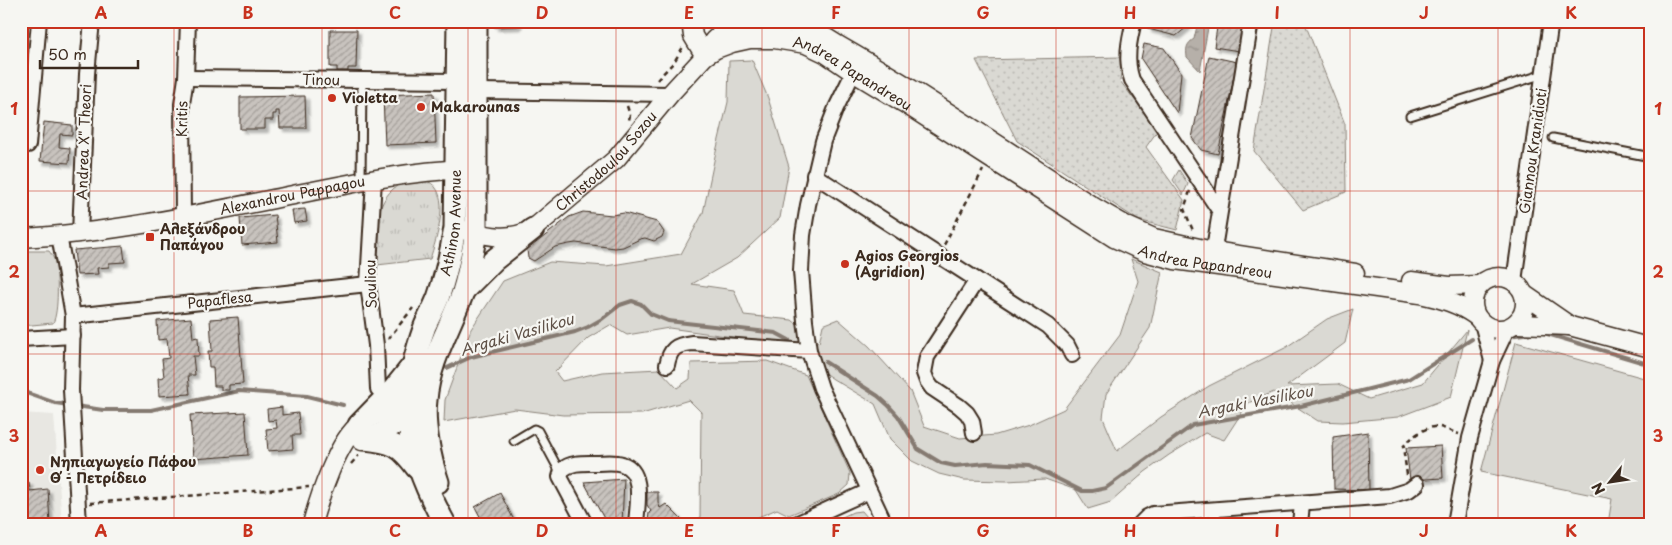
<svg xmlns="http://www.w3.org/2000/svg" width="1672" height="545" font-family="'Playpen Sans',sans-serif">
<defs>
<pattern id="park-tufts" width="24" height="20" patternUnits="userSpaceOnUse" patternTransform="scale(1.25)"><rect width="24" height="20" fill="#dad9d3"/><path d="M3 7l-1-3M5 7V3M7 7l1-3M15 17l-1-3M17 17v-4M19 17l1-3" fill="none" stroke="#bcbab5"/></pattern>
<pattern id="garden-dots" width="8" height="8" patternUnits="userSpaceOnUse" patternTransform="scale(1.25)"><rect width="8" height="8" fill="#dad9d3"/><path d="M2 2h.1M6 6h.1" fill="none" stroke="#bcbab5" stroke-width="1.8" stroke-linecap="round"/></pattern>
<pattern id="water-ripples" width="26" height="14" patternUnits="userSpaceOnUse" patternTransform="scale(1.25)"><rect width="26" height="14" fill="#b6b0a9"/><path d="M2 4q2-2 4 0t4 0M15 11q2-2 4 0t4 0" fill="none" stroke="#958f89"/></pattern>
<pattern id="building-hatch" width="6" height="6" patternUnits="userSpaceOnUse" patternTransform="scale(1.25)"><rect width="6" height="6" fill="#c8c3be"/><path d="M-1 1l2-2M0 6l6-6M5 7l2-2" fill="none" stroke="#a49f9a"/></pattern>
<filter id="shadow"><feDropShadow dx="3.5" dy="3.5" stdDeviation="1" flood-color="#0004"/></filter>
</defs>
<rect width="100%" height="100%" fill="#f6f6f2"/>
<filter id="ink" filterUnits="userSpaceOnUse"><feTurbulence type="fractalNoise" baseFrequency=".02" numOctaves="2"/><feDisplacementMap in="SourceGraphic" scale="10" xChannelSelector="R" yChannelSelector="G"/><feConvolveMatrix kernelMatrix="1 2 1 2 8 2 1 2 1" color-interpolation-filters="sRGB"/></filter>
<g filter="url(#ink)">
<path fill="#e8e7e2" d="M21 413 54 415 62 524H21Z"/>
<g fill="#dad9d3" stroke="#8a8278">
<path d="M752 60 768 98 789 167 780 218 737 258 692 284 734 290 744 315 792 320 819 343 823 325 838 319 869 346 910 391 924 426 960 438 996 435 1029 425 1064 409 1120 335 1138 281 1131 259 1162 272 1150 328 1106 394 1103 418 1117 451 1161 417 1209 386 1285 348 1327 319 1353 309 1345 343 1287 386 1338 384 1369 399 1423 383 1467 330 1451 397 1398 417 1343 422 1318 421 1274 392 1248 403 1224 440 1205 433 1169 455 1145 472 1111 502 1088 509 1076 490 1045 479 1006 481 964 480 939 474 912 461 890 439 875 404 833 379 783 344 669 328 627 335 610 325 588 338 555 372 562 381 602 372 659 369 677 388 690 379 691 363 767 361 806 375 850 473 849 485 839 494 789 515 777 509 749 521 750 524H716L700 520 701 412 689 400 642 414 563 415 515 409 444 422 445 400 471 329 503 281 550 262 606 266 681 254 703 213 715 156 728 102 729 61Z"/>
<path d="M21 251H49C51 254 54 258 55 262 58 275 59 311 53 323L21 326Z"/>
<path d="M1516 342 1651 380V524H1608L1612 499 1481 472Z"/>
<path d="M862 511 873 524H827L853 512Z"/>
</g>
<g fill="url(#park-tufts)" stroke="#8a8278">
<path d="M1179 170 1188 184 1183 195 1173 180Z"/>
<path d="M411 179C416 180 423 179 427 181 453 191 436 240 430 259L377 265C377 240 372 208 393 189 398 184 405 182 411 179Z"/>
</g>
<g fill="url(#garden-dots)" stroke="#8a8278">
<path d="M1275 21H1304L1345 124 1346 192 1303 210 1254 151Z"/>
<path d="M1123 57 1120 81 1158 130 1146 147 1184 200 1177 230 1138 220 1017 141 976 60Z"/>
</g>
<path fill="url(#water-ripples)" stroke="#857a71" d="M1197 26 1208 28 1200 71 1187 57C1186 49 1186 44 1194 39Z"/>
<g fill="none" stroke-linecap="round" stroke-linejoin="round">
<g stroke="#857a71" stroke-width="4">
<path d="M1544 333 1651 365"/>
<path d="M1507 336 1534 333"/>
<path d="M825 362 878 396 888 405 898 416 918 449 941 463 955 466 987 463 1030 465 1082 491H1092L1106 488 1193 425 1301 406 1409 379 1472 339"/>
<path d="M447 368 471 357 575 332 588 327 602 319 620 305 632 301 641 304 651 314 668 321 776 333 789 340"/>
<path d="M21 391 55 403 69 405"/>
<path d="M76 406 103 410H151L239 391 307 396 343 405"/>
</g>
</g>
<g fill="url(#building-hatch)" stroke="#3b2a1e" filter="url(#shadow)">
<path d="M494 21H518V26L494 27Z"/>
<path d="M1150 21H1188L1187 27 1176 36 1148 29Z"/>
<path d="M1218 21H1243L1239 51 1214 47Z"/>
<path d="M330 30H357L356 68H348V71H337V67H330Z"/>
<path d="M1144 44 1164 48 1181 73 1177 113 1141 59Z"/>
<path d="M1209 56 1237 62 1218 154 1201 150 1192 138Z"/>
<path d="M434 93 436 143 385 145 383 95Z"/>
<path d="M305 96 306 128H280L279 111H276V114H273V120H265V129H240V97Z"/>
<path d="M44 122 72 125V135L60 134 59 147 70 148 69 163 40 161Z"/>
<path d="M305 209 307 221 294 223 292 210Z"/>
<path d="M583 212 612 215 624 213 657 222 664 232 662 237 654 241 645 238 640 239 623 247 615 248 576 243 569 244 555 247 534 261 528 258 527 250 569 217Z"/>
<path d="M275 215 278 242 242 245 240 218Z"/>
<path d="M123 246 125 262 109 263V267L97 268 98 274 77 275 74 250Z"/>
<path d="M238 317 243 384 229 385V390H221V386H214L213 367H209L208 351H212L210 319Z"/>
<path d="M191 318 193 338 198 337 199 356H193L195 375H188L190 394 159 396 158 378 164 377 162 359 169 358 167 339 158 340 157 321Z"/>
<path d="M282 407V415L298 413 300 435H292L293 449 268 451 266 429 277 428 276 420 268 421 267 409Z"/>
<path d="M245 412 248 455 193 459 190 415Z"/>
<path d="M1368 432 1369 490 1334 489 1333 437Z"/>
<path d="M1441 446 1443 478 1410 480 1406 448Z"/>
<path d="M624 479 622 524H607L584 482Z"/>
<path d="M29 482 30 491 48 489 50 524H21V483Z"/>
<path d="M647 492H658V502L660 508 666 504 681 519 676 524H650L648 521 649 513 651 511 647 505Z"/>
<path d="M500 493 514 520 506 524H484L475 507Z"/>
</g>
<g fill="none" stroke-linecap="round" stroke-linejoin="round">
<defs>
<g id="service">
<path d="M1410 116 1544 74"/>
<path d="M1553 138 1651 157"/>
<path d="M361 181 362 80"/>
<path d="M514 441 534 429 538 431 560 472"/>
</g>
<g id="minor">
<path d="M1134 21C1129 41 1125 60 1132 80L1219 210"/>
<path d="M858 63 836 108 823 141 808 205 803 235 801 271 805 321 809 351 821 388 885 524"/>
<path d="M186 78 456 81"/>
<path d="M476 91 670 94"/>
<path d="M28 145 39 21"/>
<path d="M814 175 1048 326 1067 345 1072 355"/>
<path d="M374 179 368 284 376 345 378 389"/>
<path d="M183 217 182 104 186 78 188 21"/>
<path d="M80 233 87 74 92 21"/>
<path d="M59 235 73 316 71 390 79 524"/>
<path d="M1212 261 1251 21"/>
<path d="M1514 281 1551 21"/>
<path d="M73 316 368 284"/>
<path d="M1482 323 1492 361"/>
<path d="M21 339 73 336"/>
<path d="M667 365C670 349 675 345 692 343L809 351"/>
<path d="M974 433 972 421 967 413 959 406 932 388 927 381 924 373 927 357 977 280"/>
<path d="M585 524 560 477 562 470C571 462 583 463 595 463 604 463 614 461 622 464 645 471 637 506 636 524"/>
<path d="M796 524 869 491"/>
<path d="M1140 524 1147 517 1153 514 1390 496 1409 490 1417 484"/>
<path d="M1300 524 1302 504"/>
<path d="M1455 524 1470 438 1492 361 1507 329"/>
</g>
<g id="tertiary">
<path d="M691 21 693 36 705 56"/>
<path d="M708 49C722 19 777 18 804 27 816 31 827 38 838 45 859 57 879 69 900 82 965 123 1029 165 1094 207L1127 226 1154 238 1213 251 1355 273"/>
<path id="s1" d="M463 230C488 236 509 242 533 229L616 159 670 94 705 56 716 49 732 43 750 39H774L806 44 825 53 853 72 904 103 1114 238 1145 252 1175 260 1420 294C1442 299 1458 303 1476 316"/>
<path id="s2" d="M21 238C111 233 200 214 288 196 347 184 407 171 468 169"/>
<circle cx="1499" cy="303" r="26"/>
<path d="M1411 281 1449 286 1480 285"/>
<path d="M1525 295 1570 326"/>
<path d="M1516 324 1570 326 1651 348"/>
<path d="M362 441 420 414"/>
<path d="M312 524C319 498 338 440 360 424 377 412 400 406 421 401"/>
</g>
<g id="primary">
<path d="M464 290 494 260 533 229"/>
<path d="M359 425 393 390 413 365"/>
<path d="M365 439C393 442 400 445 417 468"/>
<path d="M438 482C430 459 423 424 426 400 429 361 450 328 463 292 469 273 472 253 476 233V21"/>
<path id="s3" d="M445 524C426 490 406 443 408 404 409 378 416 351 425 326 429 317 434 308 438 298 446 275 451 252 455 228L458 21"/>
</g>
</defs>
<use href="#service" stroke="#3b2a1e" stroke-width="11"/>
<use href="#minor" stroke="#3b2a1e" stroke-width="18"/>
<use href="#tertiary" stroke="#3b2a1e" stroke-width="21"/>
<use href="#primary" stroke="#3b2a1e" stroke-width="25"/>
<g stroke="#3b2a1e" stroke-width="2.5" stroke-dasharray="5 4" stroke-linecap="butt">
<path d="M657 80 674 62 683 47"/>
<path d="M627 106 630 115 629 120"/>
<path d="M1190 191 1184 209 1194 233"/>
<path d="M944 245 983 170"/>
<path d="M1490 275 1502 268"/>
<path d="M388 339 413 308"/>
<path d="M351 464 359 455"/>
<path d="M1407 475 1403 447C1411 437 1426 425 1440 427 1447 429 1453 432 1459 434"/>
<path d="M90 503 309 487"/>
</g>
<use href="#service" stroke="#f6f6f2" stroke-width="7"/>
<use href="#minor" stroke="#f6f6f2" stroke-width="14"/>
<use href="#tertiary" stroke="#f6f6f2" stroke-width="18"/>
<use href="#primary" stroke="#f6f6f2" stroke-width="21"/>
</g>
</g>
<path fill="none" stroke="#c8321e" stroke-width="1" stroke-opacity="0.55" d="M174 21V524M322 21V524M468 21V524M616 21V524M762 21V524M909 21V524M1056 21V524M1204 21V524M1350 21V524M1498 21V524M21 191H1651M21 354H1651"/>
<g fill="#c8321e" stroke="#f6f6f2" stroke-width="2">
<circle cx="332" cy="98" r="5"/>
<circle cx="421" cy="107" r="5"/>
<rect x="145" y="232" width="10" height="10" rx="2.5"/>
<circle cx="845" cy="264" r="5"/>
<circle cx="40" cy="470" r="5"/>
</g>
<g text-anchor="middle" stroke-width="4.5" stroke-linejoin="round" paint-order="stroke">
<g font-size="14" fill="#3b2a1e" stroke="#f6f6f2">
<text dy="5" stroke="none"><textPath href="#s1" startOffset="476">Andrea Papandreou</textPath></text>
<text transform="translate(321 80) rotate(1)" y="5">Tinou</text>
<text transform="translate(182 119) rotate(-89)" y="5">Kritis</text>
<text transform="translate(84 142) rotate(-88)" y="5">Andrea X" Theori</text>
<text transform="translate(1533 151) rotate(-82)" y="5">Giannou Kranidioti</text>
<text dy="5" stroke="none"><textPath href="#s1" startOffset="172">Christodoulou Sozou</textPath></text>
<text dy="5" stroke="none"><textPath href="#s2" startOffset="275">Alexandrou Pappagou</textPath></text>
<text dy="5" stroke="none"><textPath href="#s3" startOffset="315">Athinon Avenue</textPath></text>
<text dy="5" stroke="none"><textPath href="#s1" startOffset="881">Andrea Papandreou</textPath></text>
<text transform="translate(371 284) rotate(-92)" y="5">Souliou</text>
<text transform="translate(220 300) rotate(-6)" y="5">Papaflesa</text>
</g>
<g font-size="14" font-weight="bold" fill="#3b2a1e" stroke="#f6f6f2" text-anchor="start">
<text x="342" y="103">Violetta</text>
<text x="431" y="112">Makarounas</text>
<text x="160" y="234">Αλεξάνδρου<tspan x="160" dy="16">Παπάγου</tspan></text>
<text x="855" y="261">Agios Georgios<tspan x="855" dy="16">(Agridion)</tspan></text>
<text x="50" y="467">Νηπιαγωγείο Πάφου<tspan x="50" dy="16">Θ΄ - Πετρίδειο</tspan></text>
</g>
<g font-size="15" font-style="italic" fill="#605248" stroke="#f6f6f2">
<text transform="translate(517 335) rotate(-16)" y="5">Argaki Vasilikou</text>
<text transform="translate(1255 402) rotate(-11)" y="5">Argaki Vasilikou</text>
</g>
</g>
<rect width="1672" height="545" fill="none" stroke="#f6f6f2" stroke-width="55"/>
<g transform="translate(1610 482) rotate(240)" stroke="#f6f6f2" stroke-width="4" paint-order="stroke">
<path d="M0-4L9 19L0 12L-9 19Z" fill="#3b2a1e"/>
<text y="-8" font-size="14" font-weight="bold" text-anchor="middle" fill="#3b2a1e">N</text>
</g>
<path d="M40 60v8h98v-8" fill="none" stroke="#3b2a1e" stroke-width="2.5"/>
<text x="48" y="60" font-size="15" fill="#3b2a1e" stroke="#f6f6f2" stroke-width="4" paint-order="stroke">50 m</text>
<rect x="28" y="28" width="1616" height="490" fill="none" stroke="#c8321e" stroke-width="2"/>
<g font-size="16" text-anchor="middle" font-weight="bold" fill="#c8321e">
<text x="101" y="19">A</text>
<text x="248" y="19">B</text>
<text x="395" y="19">C</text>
<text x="542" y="19">D</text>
<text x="689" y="19">E</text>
<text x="836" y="19">F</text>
<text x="983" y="19">G</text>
<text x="1130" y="19">H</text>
<text x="1277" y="19">I</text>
<text x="1424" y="19">J</text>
<text x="1571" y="19">K</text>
<text x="14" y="115">1</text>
<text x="1658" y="115">1</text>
<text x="14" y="278">2</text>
<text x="1658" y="278">2</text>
<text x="14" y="442">3</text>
<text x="1658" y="442">3</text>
<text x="101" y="537">A</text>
<text x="248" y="537">B</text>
<text x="395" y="537">C</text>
<text x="542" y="537">D</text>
<text x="689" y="537">E</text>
<text x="836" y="537">F</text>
<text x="983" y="537">G</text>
<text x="1130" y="537">H</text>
<text x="1277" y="537">I</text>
<text x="1424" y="537">J</text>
<text x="1571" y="537">K</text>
</g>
</svg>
